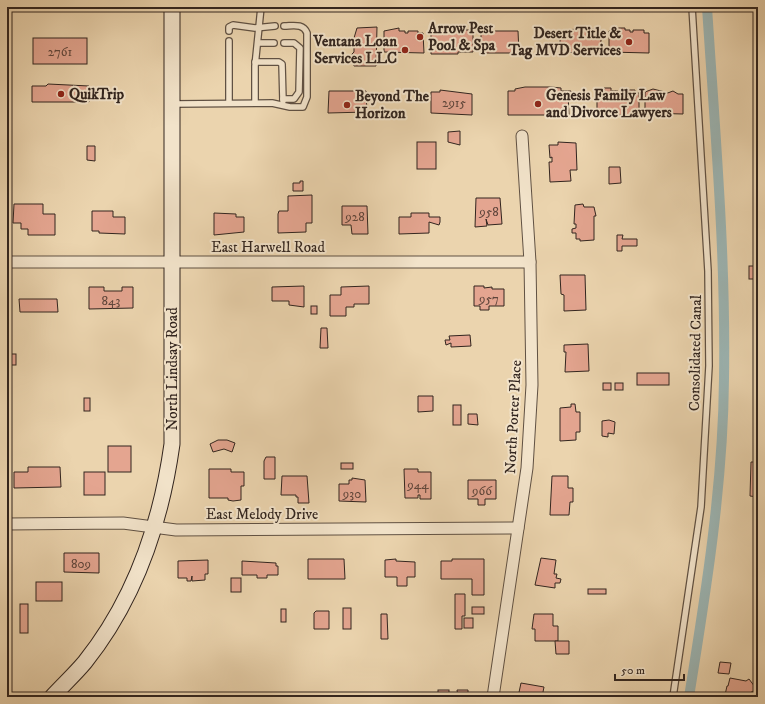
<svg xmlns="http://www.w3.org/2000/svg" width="765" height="704" font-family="'IM FELL DW Pica',serif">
<rect width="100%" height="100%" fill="#ebd4ae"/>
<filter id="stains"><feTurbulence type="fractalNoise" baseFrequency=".005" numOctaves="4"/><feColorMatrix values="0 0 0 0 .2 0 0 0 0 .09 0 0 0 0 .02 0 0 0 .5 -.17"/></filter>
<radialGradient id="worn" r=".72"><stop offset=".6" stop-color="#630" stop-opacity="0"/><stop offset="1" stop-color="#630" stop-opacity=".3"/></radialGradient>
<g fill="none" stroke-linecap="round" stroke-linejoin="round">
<path stroke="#9cb6b5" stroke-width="10" d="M689 697C706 592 723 486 724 379 726 255 715 131 707 7"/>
</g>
<g fill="#e4a590" stroke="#32251f">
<path d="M377 27 376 66H354L352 54 354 52V46H357L354 38 357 28Z"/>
<path d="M458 27 466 28V30H473V52H458V54H431V32H435V29H445V32H452V30H458Z"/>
<path d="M399 28V31H405V33H408V31H418V33H423L424 53 384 52V31Z"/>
<path d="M584 28 601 30V51L560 53V32H568V30Z"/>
<path d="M614 28H625V30H630V32H633V30H644V33H649V53L609 52V31H614Z"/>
<path d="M481 31H518L519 53H481Z"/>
<rect x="33" y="38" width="54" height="26"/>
<path d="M48 84 89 86V102H32V86H46Z"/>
<path d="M525 87H551L561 88V91H571V93H568L569 115H508V91H515V89Z"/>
<path d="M604 88H611V91H618V93H624V90H635V93H639V115H611V113H597V91H604Z"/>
<path d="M653 89 665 92V94L673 91 678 94H683V114L645 113V92Z"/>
<path d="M440 90 472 94V115L431 113V92H440Z"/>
<path d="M329 91H366L367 112 328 113Z"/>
<path d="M460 131V145L448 142V132Z"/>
<rect x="417" y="142" width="19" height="27"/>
<path d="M558 142 576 143 577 170H570L571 181 550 182 549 162H552V157L550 158 549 145H558Z"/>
<path d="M87 146H95V161L87 160Z"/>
<path d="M609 167H620L621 183 609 184Z"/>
<path d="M300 181H303V191H293V183H300Z"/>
<path d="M312 195V223H306V232L278 233V214L279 211H288V196Z"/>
<path d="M476 198H500L502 224 488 225 486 219 487 226 475 227Z"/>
<path d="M14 204H43V214H55V235H28V229H21V223H13Z"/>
<path d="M583 204 584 207H594L596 216H594V240L580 241V239H576V233H572V229L576 228V224H574L575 205Z"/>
<path d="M342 206H367L368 234H352L351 225H342Z"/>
<path d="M92 211H113V217H125V234L99 233V231H92Z"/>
<path d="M214 213 236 214V217H244V232L214 235Z"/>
<path d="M411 213H429V217H440V222L439 225 429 222V233L399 234V217H411Z"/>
<path d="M617 235H623L622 239H637V246H622V251H617Z"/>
<rect x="749" y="266" width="9" height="13"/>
<path d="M560 275H585L586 310 564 311V295L561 294Z"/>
<path d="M304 286V307L289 305V301H272V287Z"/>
<path d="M369 286V304H354V307H346V316H330V295H341V287Z"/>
<path d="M474 286H484V288L492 287V289H504V306H489V310H480V306H474Z"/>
<path d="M89 287H104V291H122V287H133V308L89 309Z"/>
<path d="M19 299H57L58 312H20Z"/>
<rect x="311" y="306" width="6" height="8"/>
<path d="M321 328H327L328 348H320Z"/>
<path d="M470 335 471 346 451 347V343L446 345 445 340H450L449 336Z"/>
<path d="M588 344 589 371 565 372 566 352H564V345Z"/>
<rect x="7" y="354" width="9" height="11"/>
<rect x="637" y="373" width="32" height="12"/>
<rect x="603" y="383" width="8" height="7"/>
<rect x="615" y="383" width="8" height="7"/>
<path d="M418 396H433V411L418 412Z"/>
<rect x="84" y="398" width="6" height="13"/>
<path d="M571 404H575L576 412H580V432H576V440L560 441V408L571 407Z"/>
<rect x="453" y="405" width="8" height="20"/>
<path d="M468 414H477L478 425 468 424Z"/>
<path d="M609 420 615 422 614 434 608 433V437L602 436V421Z"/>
<path d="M218 440H227L235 443 232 452 224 449 213 452 210 444Z"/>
<rect x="108" y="446" width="23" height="26"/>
<path d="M266 457H275V479H264V461Z"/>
<path d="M751 462H758V497L750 496Z"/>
<rect x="341" y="463" width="12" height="6"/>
<path d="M28 467H60L61 487 14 488V472H28Z"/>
<path d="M209 469H231V472H244V486H241V500L233 501 228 500V498H209Z"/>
<path d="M404 469H418V472H431V499H420V495H418V498H405Z"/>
<rect x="84" y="472" width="21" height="23"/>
<path d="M282 476H307L309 503H298V497H296V495H281Z"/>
<path d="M552 476H568V488H573V502H570L569 515H550Z"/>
<path d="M352 478 365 480 366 502 339 501V484H349V480H352Z"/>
<path d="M468 480H496V499H485V505H478V499H468Z"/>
<path d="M64 553H99V573L64 572Z"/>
<path d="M541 558 556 560 554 574H557L556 578 561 579 560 583H555V588L535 585Z"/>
<path d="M308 559H344L345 579H308Z"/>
<path d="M396 559V561L415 562V577H407V586H397V577H385V560Z"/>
<path d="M452 559H484V595H472V579H441V561H452Z"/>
<path d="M208 560V574H205V580L192 581V576L191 581H187V578H178V561Z"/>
<path d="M242 561 276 563V566H278V575H267V578H257V575H242Z"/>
<rect x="231" y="578" width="10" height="14"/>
<rect x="36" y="582" width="26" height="19"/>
<rect x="588" y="589" width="18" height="5"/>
<path d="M455 594H465V616H462V629H455Z"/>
<rect x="20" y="604" width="8" height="29"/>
<rect x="472" y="607" width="12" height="7"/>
<rect x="343" y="608" width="8" height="21"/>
<rect x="281" y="609" width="5" height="13"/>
<path d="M316 611H329V629H314V613Z"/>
<path d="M381 614H387L388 639H381Z"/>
<path d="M534 614H553V626H558V641H535V629H532Z"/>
<rect x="464" y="618" width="9" height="10"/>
<path d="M555 641H569V654H556Z"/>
<path d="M720 662 731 663 729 674 718 673Z"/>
<path d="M730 678 746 681 749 679 755 687V690L748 694V697H727L728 695H725L727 686H728Z"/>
<path d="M521 683 544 687 542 697H518Z"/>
<rect x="438" y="690" width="11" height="7"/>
<path d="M457 690H468V697H458Z"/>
</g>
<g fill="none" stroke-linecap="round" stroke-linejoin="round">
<defs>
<g id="service">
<path d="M229 31V27L233 25 255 28 275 26"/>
<path d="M229 41V102"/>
<path d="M258 43H274"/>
<path d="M255 62H279L282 64 283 101"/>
<path d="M283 99H294L299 92 300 48 294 43H284"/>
<path d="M255 102V66L261 7"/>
<path d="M174 104 272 103 290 107H303L307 97V33C303 23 293 26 284 26"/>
<path d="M673 697 701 507 709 366 708 271 692 7"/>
</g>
<g id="minor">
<path d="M7 262H530"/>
<path d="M7 524 123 523 176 530 518 528"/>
<path d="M493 697 527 468 532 385 530 262 522 136"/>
</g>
<path id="secondary" d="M52 697C63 685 75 674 85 662 136 598 161 523 172 444V7"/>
</defs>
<use href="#service" stroke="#605143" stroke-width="8"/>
<use href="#minor" stroke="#605143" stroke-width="13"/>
<use href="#secondary" stroke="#32251f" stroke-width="17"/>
<use href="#service" stroke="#f2e3ca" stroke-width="5.5"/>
<use href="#minor" stroke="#f2e3ca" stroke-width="11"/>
<use href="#secondary" stroke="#f2e3ca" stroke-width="15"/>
</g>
<g fill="#8f2418" stroke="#f2e3ca" stroke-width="1.5">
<circle cx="420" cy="37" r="4"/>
<circle cx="629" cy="42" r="4"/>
<circle cx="405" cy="50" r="4"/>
<circle cx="61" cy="94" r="4"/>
<circle cx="538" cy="104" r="4"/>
<circle cx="347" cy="105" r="4"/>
</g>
<g text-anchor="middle" stroke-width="4" stroke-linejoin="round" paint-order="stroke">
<g font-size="13" fill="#5e453b">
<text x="60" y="56">2761</text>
<text x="454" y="107">2915</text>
<text x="489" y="216">958</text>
<text x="355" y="221">928</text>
<text x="489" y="303">957</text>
<text x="111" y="305">843</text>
<text x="418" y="489">944</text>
<text x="482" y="495">966</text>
<text x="352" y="498">930</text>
<text x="81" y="568">809</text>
</g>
<g font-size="15" font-weight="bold" fill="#32251f" stroke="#f2e3ca" text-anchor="start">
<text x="428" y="33">Arrow Pest<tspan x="428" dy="17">Pool &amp; Spa</tspan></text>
<text x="621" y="38" text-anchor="end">Desert Title &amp;<tspan x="621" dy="17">Tag MVD Services</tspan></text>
<text x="397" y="46" text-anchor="end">Ventana Loan<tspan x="397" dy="17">Services LLC</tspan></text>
<text x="69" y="99">QuikTrip</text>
<text x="546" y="100">Genesis Family Law<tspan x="546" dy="17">and Divorce Lawyers</tspan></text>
<text x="355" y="101">Beyond The<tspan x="355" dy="17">Horizon</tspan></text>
</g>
<g font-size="15" fill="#32251f" stroke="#f2e3ca">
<text x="268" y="252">East Harwell Road</text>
<text transform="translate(695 353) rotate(-89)" y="5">Consolidated Canal</text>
<text transform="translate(172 369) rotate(-90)" y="5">North Lindsay Road</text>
<text transform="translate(513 417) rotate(-87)" y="5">North Porter Place</text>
<text x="262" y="519">East Melody Drive</text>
</g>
</g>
<rect width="765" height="704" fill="none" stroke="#ebd4ae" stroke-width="24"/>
<rect x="8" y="8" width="749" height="688" fill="none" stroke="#32251f" stroke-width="2"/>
<rect x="12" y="12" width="741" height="680" fill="none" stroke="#32251f"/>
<path d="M615 674v6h69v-6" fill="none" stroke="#32251f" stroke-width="2"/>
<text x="621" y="674" font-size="12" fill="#32251f" stroke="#f2e3ca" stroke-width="3" paint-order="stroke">50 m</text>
<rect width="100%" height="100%" filter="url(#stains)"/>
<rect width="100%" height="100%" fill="url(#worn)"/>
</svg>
